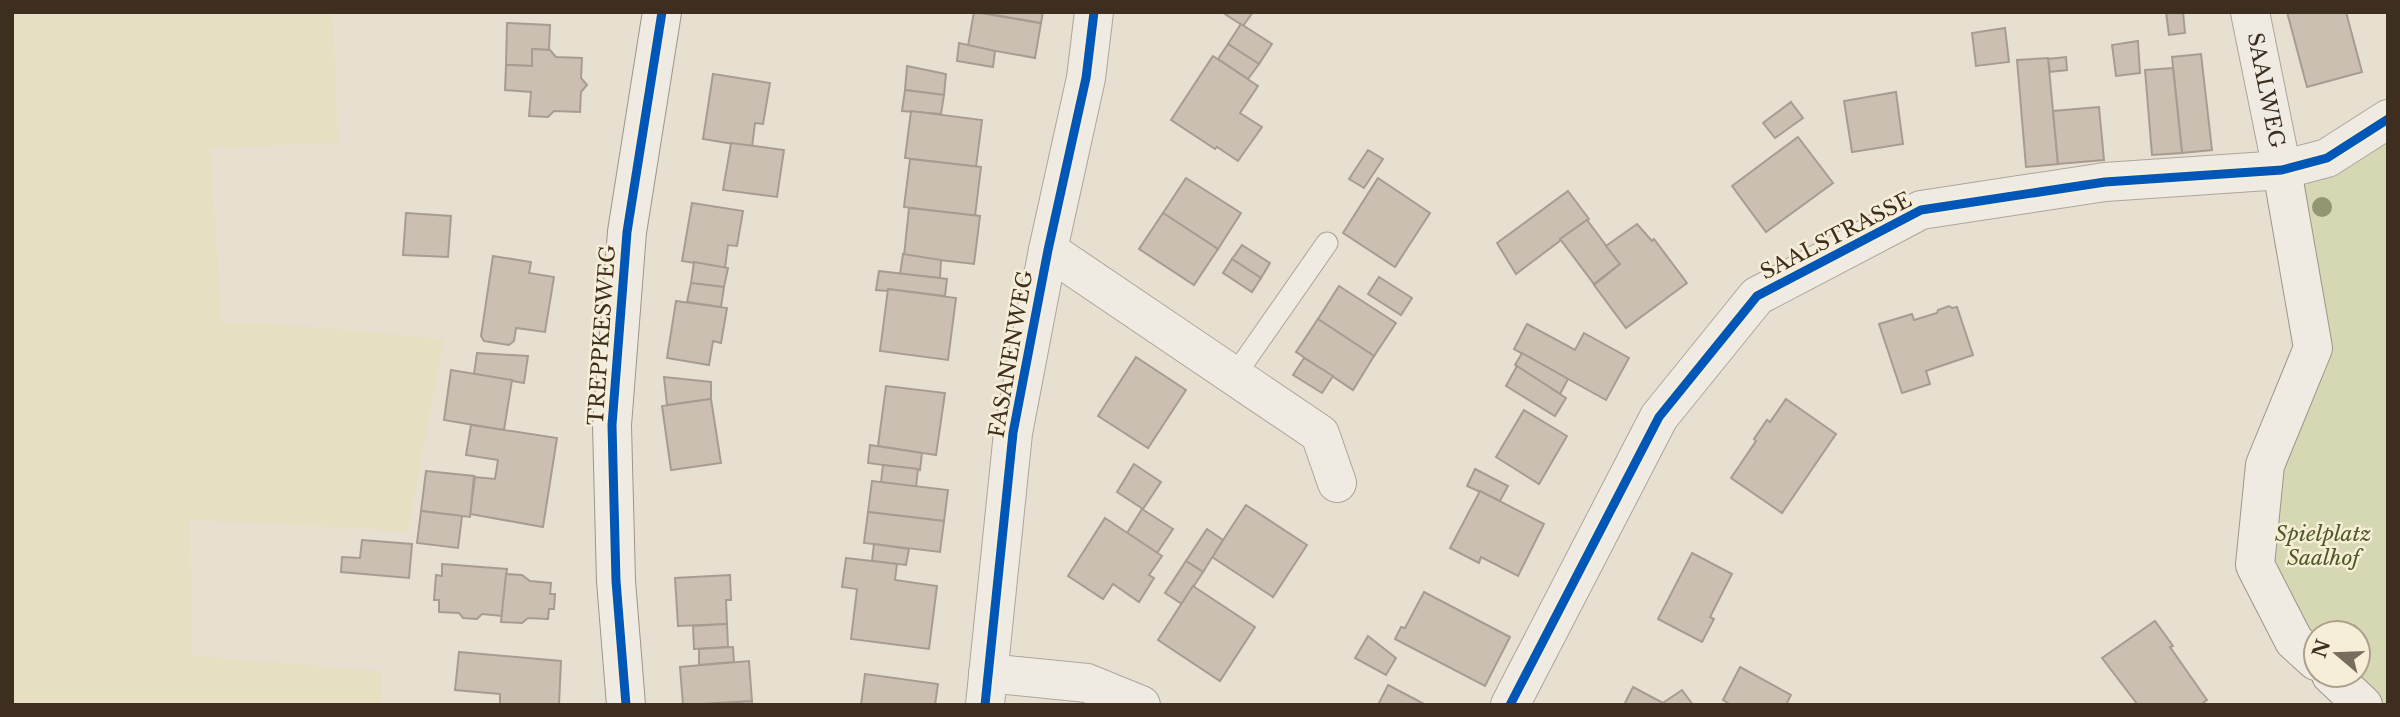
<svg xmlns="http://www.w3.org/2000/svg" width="2400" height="717" font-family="'Libre Baskerville',serif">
<rect width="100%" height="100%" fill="#e7e0d1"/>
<path fill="#e6dfc2" d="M12 12H333L338 143 210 148 222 322 271 323 444 339 408 531 190 520 192 655 382 671V705H12Z"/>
<path fill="#d6d7b3" d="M2388 119V705H2363L2358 675V633H2316V661L2255 565 2313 348 2282 170Z"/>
<g fill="#cbbfb2" stroke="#a89c90" stroke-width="2">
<path d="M974 12 1041 23 1035 58 968 46Z"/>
<path d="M978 12H1043L1041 23Z"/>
<path d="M1222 12H1253L1243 26Z"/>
<path d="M2166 12H2183L2185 33 2169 35Z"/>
<path d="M2287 12H2346L2362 72 2307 87Z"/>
<path d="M507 23 550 25 549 50 532 49V66L506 65Z"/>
<path d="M1241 24 1272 44 1259 64 1228 44Z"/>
<path d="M2005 28 2009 62 1976 66 1972 33Z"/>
<path d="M2138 41 2140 73 2116 76 2112 45Z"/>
<path d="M959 43 995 51 993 67 957 61Z"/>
<path d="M1228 44 1259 64 1248 79 1218 59Z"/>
<path d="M532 49 550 50 556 57 582 58 581 78 587 85 581 92 580 112 554 111 548 117 529 116 531 92 505 90 506 65 532 66Z"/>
<path d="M2201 54 2212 150 2182 153 2172 57Z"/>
<path d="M1213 56 1258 86 1240 113 1262 127 1238 161 1217 147 1215 149 1171 120Z"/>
<path d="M2066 57 2067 70 2050 72 2048 59Z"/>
<path d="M2048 58 2058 164 2026 167 2017 60Z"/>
<path d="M907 66 946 74 944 95 905 90Z"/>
<path d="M2173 68 2182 153 2152 155 2145 70Z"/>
<path d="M713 74 770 83 763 124 755 123 752 147 703 139Z"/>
<path d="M905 90 944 95 941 114 902 111Z"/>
<path d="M1896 92 1903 144 1852 152 1844 101Z"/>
<path d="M1791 102 1803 118 1775 138 1763 123Z"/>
<path d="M2099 107 2104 160 2058 164 2053 111Z"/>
<path d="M911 111 982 120 976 167 905 158Z"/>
<path d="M1798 137 1833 183 1766 232 1732 186Z"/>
<path d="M731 143 784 150 777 197 723 190Z"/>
<path d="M1368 150 1383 159 1364 188 1349 179Z"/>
<path d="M910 159 981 167 975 216 904 207Z"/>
<path d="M1186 178 1241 213 1218 249 1163 213Z"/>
<path d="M1378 178 1430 213 1395 267 1343 233Z"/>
<path d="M1568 191 1589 219 1516 274 1497 243Z"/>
<path d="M692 203 743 211 737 246 728 245 725 268 682 261Z"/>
<path d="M909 208 980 216 974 264 904 256Z"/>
<path d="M406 213 451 216 448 257 403 255Z"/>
<path d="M1163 213 1218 249 1194 285 1139 249Z"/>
<path d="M1587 220 1620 264 1594 284 1560 239Z"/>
<path d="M1637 224 1652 241 1654 239 1687 283 1626 328 1594 285 1620 264 1606 246Z"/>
<path d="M1242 245 1270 263 1261 278 1232 259Z"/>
<path d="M903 254 941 260 940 278 900 274Z"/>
<path d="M493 256 531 262 529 273 554 277 545 332 516 328 514 341 509 345 484 341 481 336Z"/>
<path d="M1232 259 1261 278 1252 292 1223 273Z"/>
<path d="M694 262 728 268 724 287 691 283Z"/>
<path d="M879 271 947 279 945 296 888 289 887 291 876 290Z"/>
<path d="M1379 277 1412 298 1401 315 1368 294Z"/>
<path d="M691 283 724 287 721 307 687 302Z"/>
<path d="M1339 286 1396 323 1374 356 1318 319Z"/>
<path d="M888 289 956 298 948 360 880 351Z"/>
<path d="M676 301 727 308 721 343 713 341 709 365 667 358Z"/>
<path d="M1949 306 1952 308 1957 307 1973 355 1926 371 1930 384 1902 393 1879 324 1912 314 1914 320 1937 313 1938 310Z"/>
<path d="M1318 319 1374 356 1353 390 1296 352Z"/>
<path d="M1527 324 1575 350 1584 333 1629 358 1606 400 1514 349Z"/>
<path d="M477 353 528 356 524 383 474 374Z"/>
<path d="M1522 353 1568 379 1560 394 1515 365Z"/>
<path d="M1136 357 1186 390 1148 448 1098 416Z"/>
<path d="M1304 358 1333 376 1322 393 1293 375Z"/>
<path d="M1517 366 1566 398 1555 416 1506 386Z"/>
<path d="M451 370 512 380 504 430 444 420Z"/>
<path d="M664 377 711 382V399L667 405Z"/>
<path d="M886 386 945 393 936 455 878 446Z"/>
<path d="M711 399 721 463 671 470 662 406Z"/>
<path d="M1786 399 1836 434 1782 513 1731 478 1756 441 1754 439 1767 420 1770 422Z"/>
<path d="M1524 410 1567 436 1539 484 1496 457Z"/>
<path d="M471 425 557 438 543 527 470 514 475 477 495 479 498 460 466 455Z"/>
<path d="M870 445 922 453 920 470 868 463Z"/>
<path d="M1134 464 1161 482 1143 509 1117 492Z"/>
<path d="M883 465 918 469 916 487 881 482Z"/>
<path d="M1475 469 1508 486 1500 501 1467 486Z"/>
<path d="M426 471 474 476 470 517 421 511Z"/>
<path d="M872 481 948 490 944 521 868 512Z"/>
<path d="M1480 491 1544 524 1518 576 1481 557 1479 563 1450 548Z"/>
<path d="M1246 505 1307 545 1273 597 1212 557Z"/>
<path d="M1142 509 1173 529 1157 553 1127 533Z"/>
<path d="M421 511 462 516 458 548 417 543Z"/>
<path d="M868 512 944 521 940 552 864 543Z"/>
<path d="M1105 518 1162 556 1149 575 1154 578 1139 602 1113 584 1103 599 1068 576Z"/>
<path d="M1207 529 1223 540 1203 572 1186 561Z"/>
<path d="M362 540 412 544 409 578 341 572 342 557 360 558Z"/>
<path d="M874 544 909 549 906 565 872 561Z"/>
<path d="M1692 553 1732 574 1710 617 1714 619 1702 642 1658 619Z"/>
<path d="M846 558 897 564 895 580 937 586 929 649 851 639 857 589 842 587Z"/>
<path d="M1186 561 1203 572 1182 604 1165 593Z"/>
<path d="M442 564 507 569 502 616 482 614 477 619 463 618 459 613 439 612V600H434L436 575 442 576Z"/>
<path d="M506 574 522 575 530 581 551 583 550 594H555L554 609H549L548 619 528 618 522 623 501 622Z"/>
<path d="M730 575 731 600H726L727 624 678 626 675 578Z"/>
<path d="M1193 586 1255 627 1220 681 1158 640Z"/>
<path d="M1424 592 1510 637 1485 686 1395 639 1401 627 1405 628Z"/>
<path d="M2155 621 2173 646 2170 647 2207 700 2200 705H2138L2102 658Z"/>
<path d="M727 624 728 647 694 649 693 626Z"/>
<path d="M1368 636 1396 658 1386 675 1355 658Z"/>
<path d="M733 647 734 662 699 665V649Z"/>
<path d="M459 652 561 661 559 705H500V694L455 690Z"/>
<path d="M749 661 752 701 683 705 680 667Z"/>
<path d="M1740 667 1791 695 1786 705H1731L1723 700Z"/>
<path d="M865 674 938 684 935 705H861Z"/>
<path d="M1388 685 1426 705H1378Z"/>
<path d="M1633 687 1663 703 1662 705H1624Z"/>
<path d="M1682 690 1693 705H1665L1663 703Z"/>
<path d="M752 701V705H702Z"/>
</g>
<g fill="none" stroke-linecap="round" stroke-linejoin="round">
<defs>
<path id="lane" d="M1235 375 1327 243"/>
<g id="street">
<path id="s1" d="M2250 12 2282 170"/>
<path d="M1048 250 1320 434 1337 483"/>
<path d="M988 673 1087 683 1141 705"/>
<path d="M985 705 1013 433 1048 250 1086 78 1094 12"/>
<path d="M1510 705 1659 417 1757 296 1921 210 2105 182 2282 170 2327 158 2388 119"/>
</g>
<g id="secondary">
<path d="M2282 170 2313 348 2265 465 2255 565 2294 641 2316 661"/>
<path d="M2331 675 2363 705"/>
<path d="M626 705 616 581 612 425 627 232 662 12"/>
</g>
</defs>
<use href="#lane" stroke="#ada599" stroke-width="23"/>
<use href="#street" stroke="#ada599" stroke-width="40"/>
<use href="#secondary" stroke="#9c958a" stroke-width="40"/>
<use href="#lane" stroke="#efebe3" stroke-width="21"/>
<use href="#street" stroke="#efebe3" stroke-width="38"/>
<use href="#secondary" stroke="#efebe3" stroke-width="38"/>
<defs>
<g id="cycleway">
<path d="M626 705 616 581 612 425 627 232 662 12"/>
<path d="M985 705 1013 433 1048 250 1086 78 1094 12"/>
<path d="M1510 705 1659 417 1757 296 1921 210 2105 182 2282 170 2327 158 2388 119"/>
</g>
</defs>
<use href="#cycleway" stroke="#f7eed8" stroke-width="13"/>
<use href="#cycleway" stroke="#0057b8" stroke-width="9"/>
</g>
<circle fill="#929673" cx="2322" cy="207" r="10"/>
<g text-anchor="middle" stroke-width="5" stroke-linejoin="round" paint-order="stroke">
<g font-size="21" fill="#3d2e20" stroke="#f7eed8">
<text dy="7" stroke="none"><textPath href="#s1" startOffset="80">SAALWEG</textPath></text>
<text transform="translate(1836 236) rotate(-27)" y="7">SAALSTRASSE</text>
<text transform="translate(602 335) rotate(-86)" y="7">TREPPKESWEG</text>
<text transform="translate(1011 354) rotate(-80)" y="7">FASANENWEG</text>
</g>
<g font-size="21" font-style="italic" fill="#4d5a26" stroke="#f7eed8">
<text x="2323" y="541">Spielplatz<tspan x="2323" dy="24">Saalhof</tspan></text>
</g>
</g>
<rect width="2400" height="717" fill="none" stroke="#3d2e20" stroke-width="28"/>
<g transform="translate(2337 654) rotate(289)"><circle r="33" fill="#f7eed8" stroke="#ada18e" stroke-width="2"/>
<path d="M0-5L12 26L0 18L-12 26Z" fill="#786c5e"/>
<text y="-10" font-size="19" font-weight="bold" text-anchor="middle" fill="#3d2e20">N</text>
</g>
</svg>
